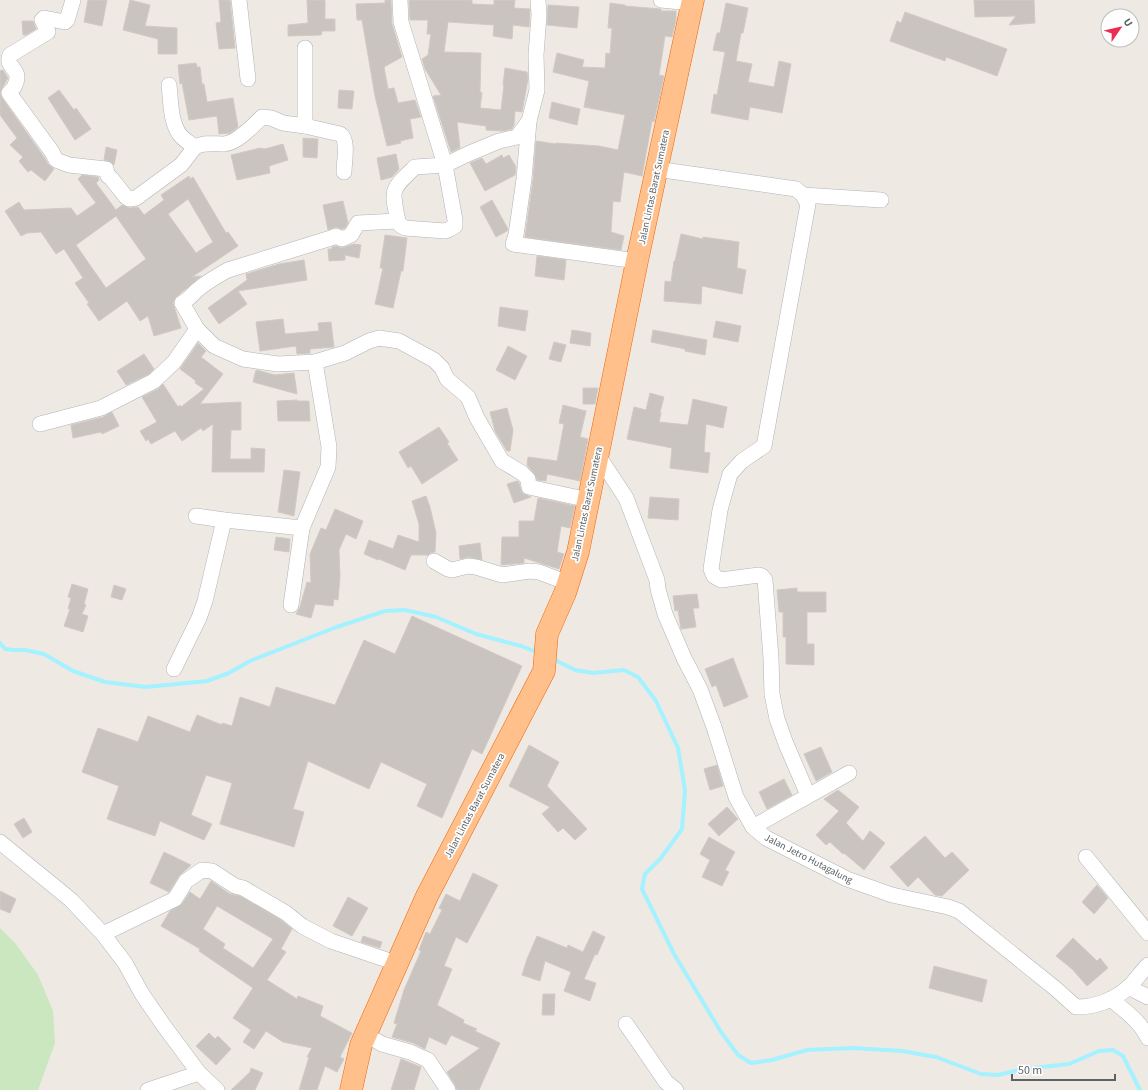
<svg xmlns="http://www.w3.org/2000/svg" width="1148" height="1090" font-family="'Source Sans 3',sans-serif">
<rect width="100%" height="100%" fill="#efe9e4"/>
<path fill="#cbe7bf" d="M0 928 16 944 38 975 53 1011 55 1043 38 1090H0Z"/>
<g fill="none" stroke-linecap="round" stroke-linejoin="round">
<g stroke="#a4f1ff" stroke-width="4">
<path d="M0 643 5 649 14 650H25L44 654 73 671 105 682 146 687 207 681 229 673 250 661 334 628 385 611 405 610 436 617 476 634 521 646 539 653"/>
<path d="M551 658 575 670 593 673 624 670 638 677 656 701 678 748 685 790 682 829 661 858 645 874 642 889 674 954 721 1032 738 1055 751 1063 772 1060 807 1050 853 1048 902 1051 936 1057 981 1074 998 1075 1024 1069 1069 1064 1099 1051 1113 1050 1123 1056 1140 1090"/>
</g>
</g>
<g fill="#cac4c1" stroke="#d4c9c2" fill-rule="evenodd">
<path d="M88 0H107L102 26 84 22Z"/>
<path d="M130 0 150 5 145 26 177 28V54H158V39L123 30Z"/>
<path d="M219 0H230L235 48 219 49 216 23 221 22Z"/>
<path d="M307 0H325V19H335V31H322L321 35 288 36V25L308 23Z"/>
<path d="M385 0H391L392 24 402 57 384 67 388 89 394 88 398 103 415 100 421 117 410 119 413 138 400 141 401 143 387 146 375 96 362 20H357L356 4 385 3Z"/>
<path d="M409 0H472V4L494 5V0H515L514 8 530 9 529 27 513 25 512 39 493 36 494 25 448 22 444 52 481 53 480 92 482 93 480 108 501 110 504 85H503L505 68 527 72 528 79 522 112 515 111 514 125 512 129 503 131 486 130V126L457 122 460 148 451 152 433 96 441 95 425 69 422 59 428 55 431 34H427L428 20H410Z"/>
<path d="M974 0H1034L1035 23 1009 25 1016 16 975 17Z"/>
<path d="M610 3 625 5V6L661 9V11H676V20L672 37 665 36 659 75 664 76 654 122 652 121 642 176 624 172 620 202 613 201 611 232 624 236 621 250 525 237 533 180 536 141 556 144V143L599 146 618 150 625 115 584 107 589 81 553 72 557 53 584 60 582 67 605 68 606 53 610 54 612 28H608Z"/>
<path d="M726 3 748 8 743 33H741L736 61 752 64 748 82 774 87 779 61 791 64 782 113 750 107 748 120 711 113 714 94 717 95 725 52 713 50 717 33H720Z"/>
<path d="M548 5 579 7 577 28 547 25Z"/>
<path d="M905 12 1007 49 997 76 946 57 945 61 890 41 897 21 901 23Z"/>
<path d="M22 21H33L36 29 26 35H23Z"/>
<path d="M196 63 197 67H200L202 84H204L207 102 233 98 238 127 230 133 219 134 217 116 189 120 182 83 180 84 178 65Z"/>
<path d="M3 70 8 78 0 92 2 98 44 157 48 164 54 169 45 181 31 170 28 172 19 161 23 157 10 145 17 138 0 115V71Z"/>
<path d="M59 90 74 110 76 108 91 129 75 140 48 98Z"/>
<path d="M339 90 354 91 352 109 338 108Z"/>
<path d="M552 102 580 109 577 125 549 118Z"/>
<path d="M303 138 318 139 317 158 303 157Z"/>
<path d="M283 144 288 160 269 166 270 173 237 180 231 155 260 148 265 149Z"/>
<path d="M106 147 117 150 114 165 111 162 104 160Z"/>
<path d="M396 154 399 169 392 177 381 180 377 158Z"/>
<path d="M502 155 503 158 509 155 516 167 515 175 485 191 470 163 482 158 486 164Z"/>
<path d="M82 175 98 177 99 180 96 183 116 210 122 205 130 208 138 207 144 215 164 200 161 195 189 176 190 179 193 177 226 233 228 232 238 246 192 277 201 276 175 298 173 303 181 328 154 336 148 316 140 321 127 301 99 321 87 304 89 303 75 283 83 278 64 249 56 254 41 232 27 233 21 236 5 211 19 202 24 210 71 208 77 216 96 203 78 179ZM188 199 213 242 196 253 168 214ZM116 216 146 259 106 288 76 245Z"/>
<path d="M492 200 508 229 507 231 496 237 480 207Z"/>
<path d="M343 201 348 223 345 228 342 229 336 227 328 230 323 205Z"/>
<path d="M681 234 703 239V237L739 242 737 268 746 270 742 294 702 286 701 304 664 301 665 281 671 282 674 261H675Z"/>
<path d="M385 235 407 238 403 271H401L393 308 375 304 383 268H380Z"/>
<path d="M354 244 361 245 359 258 345 255V260L329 261 328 249H332V247L336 246 341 248 345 247Z"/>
<path d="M537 256 566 260 564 280 535 276Z"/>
<path d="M304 260 307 280 238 291 247 304 219 324 208 308 247 280 246 274 279 264Z"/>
<path d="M500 307 528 311 525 331 498 326Z"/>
<path d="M283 319 285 334 319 331 318 323 331 322 334 347 310 349V353L297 354 296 346 260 351 256 322Z"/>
<path d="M716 321 741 326 738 342 713 337Z"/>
<path d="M572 330 591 333 590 346 570 343Z"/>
<path d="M653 330 707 340 705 355 685 351V349L651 342Z"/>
<path d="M554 342 566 345 561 362 549 359Z"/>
<path d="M198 343 206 351 201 357 223 374 200 404 241 402V430H231L230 459H251V448L265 449 264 472H212L213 424 203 431 201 428 182 441 175 431 151 444 148 439 146 441 140 431 157 422 142 397 158 389 163 384 178 407 180 405 181 407 204 389 195 383 196 381 180 369Z"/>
<path d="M508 346 527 356 515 380 496 370Z"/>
<path d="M144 354 154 369 149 374 126 385 117 371Z"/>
<path d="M256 370 275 375 294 373 297 394 253 382Z"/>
<path d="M583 388H598L595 404H583Z"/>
<path d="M650 393 664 397 660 412 661 413 659 422 688 425 693 399 727 407 723 428 706 424 704 452 710 453 708 473 670 468 672 448 627 439 634 407 646 410Z"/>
<path d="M297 400V401H309L310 421H278L277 401Z"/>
<path d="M563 405 586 411 580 437 588 439 580 481 547 474 546 481 537 480 534 473 527 465 528 457 557 461 564 424 559 423Z"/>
<path d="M507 408 513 430 510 451H507L495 431 490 412Z"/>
<path d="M112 412 119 426 102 434 101 432 73 438 71 425 103 417Z"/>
<path d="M439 427 449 442 447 443 458 460 422 484 411 466 408 468 399 452Z"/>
<path d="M284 470 300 472 294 516 278 512Z"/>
<path d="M517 481 519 483 522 493 531 497 514 503 507 484Z"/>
<path d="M426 496 430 507 436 533 435 552 430 553 428 555H411L405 570 379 559 378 560 364 554 369 540 393 549 398 535 419 542V524L412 501Z"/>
<path d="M650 497 679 499 678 520 648 518Z"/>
<path d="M538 498 575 506 570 528 561 526 557 552 564 554 559 569 524 558V563L501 565 502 537H519V521H534Z"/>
<path d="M335 509 363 521 356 539 346 534 339 550 340 576 338 600 334 599 333 606 315 604 311 618 296 614 300 607 307 582 311 583 310 554 321 528 326 530Z"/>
<path d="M276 537 290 539 289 552 274 550Z"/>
<path d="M480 543 482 560 469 557 460 559 459 546Z"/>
<path d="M72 584 88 589 84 604 86 605 82 614 88 616 83 632 64 626 70 609H68L71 598 68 597Z"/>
<path d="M114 585 126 589 122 600 111 597Z"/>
<path d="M797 588V592H826V612H807V644H814V665L786 664V637H783V612H779L777 590Z"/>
<path d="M697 594 699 608H693L696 627 681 629 678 610 675 611 673 596Z"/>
<path d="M412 616 522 666 482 754 472 749 442 818 417 806 427 784 381 762 369 789 308 761 293 809 304 812 294 847 220 824 232 783 206 775 191 815 212 824 204 840 160 821 155 836 107 819 119 786 82 772 98 728 138 742 148 716 190 732 197 715 222 725V723L232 726 240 697 270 707 276 687 335 705 364 640 395 654Z"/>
<path d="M733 658 748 697 724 707 716 685 712 687 705 669Z"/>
<path d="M529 745 559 762 547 786 587 829 575 840 563 828 558 832 542 814 550 807 509 786Z"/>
<path d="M821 747 832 772 816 781 804 754Z"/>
<path d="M717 765 723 786 710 790 704 769Z"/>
<path d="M784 779 792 795 767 809 759 792Z"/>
<path d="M838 790 859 807 846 823 863 841 870 831 885 843 864 870 844 853 843 854 830 842 826 845 816 835 839 811 824 799Z"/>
<path d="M727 807 738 819 719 836 708 824Z"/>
<path d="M24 818 32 832 23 838 14 824Z"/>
<path d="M925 836 945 858 952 852 969 870 942 896 935 895 918 877 908 887 890 867Z"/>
<path d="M709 837 735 852 725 870 729 872 722 886 702 877 710 860 700 854Z"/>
<path d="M164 852 191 865 179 876 169 892 150 883Z"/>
<path d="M473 873 498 885 467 943 456 937 444 966 452 969 437 1005 464 1020 463 1023 477 1029 475 1031 500 1043 479 1090H457L455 1085 447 1072 480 1048 451 1035 446 1045 429 1037 425 1049 413 1043 392 1037 397 1024 394 1023 404 990 421 951 419 950 426 932 430 934 442 910 439 908 446 894 460 901Z"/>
<path d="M211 881 230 894 240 896 281 920 292 929 281 949 286 952 267 980 297 999 298 996 323 1006 320 1016 352 1033 340 1057 344 1059 337 1072 325 1066 317 1090H299L309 1057H307L312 1048 283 1042 266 1031 254 1049 243 1042 251 1030 233 1018 253 988 199 951 200 949 161 926 170 911 182 904 190 892 200 899ZM217 906 273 939 253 968 223 948 225 944 203 929Z"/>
<path d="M1097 885 1108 898 1094 914 1082 902Z"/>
<path d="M0 891 16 899 10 913 0 909Z"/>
<path d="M348 897 368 908 352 936 333 926Z"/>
<path d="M593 931 605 937 597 955 595 954 584 979 596 983 590 1001 564 991 571 972 545 961 540 981 522 975 527 959 537 936 567 948 568 945 583 952Z"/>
<path d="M363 936 382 942 380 948 361 942Z"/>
<path d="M1073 938 1097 961 1100 958 1108 968 1087 986 1072 969 1056 956Z"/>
<path d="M934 966 987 980 982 1002 929 988Z"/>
<path d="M543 994H555L554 1015H542Z"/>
<path d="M209 1033 215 1039 218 1036 231 1049 216 1065 196 1046Z"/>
<path d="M401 1059 421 1067 414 1090H391Z"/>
<path d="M251 1068 263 1073 255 1090H231L250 1072Z"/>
</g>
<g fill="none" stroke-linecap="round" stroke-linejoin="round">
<defs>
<g id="minor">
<path d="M73 0 67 20 65 22 44 18 42 20 48 32 10 55C4 68 23 68 15 85 14 89 11 90 9 93L52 152 56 160 69 165 106 169 108 176 111 178 126 197 129 199 136 198 181 165 195 147"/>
<path d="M239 0 248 79"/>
<path d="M538 0 539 15 536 55 537 90 529 121 517 137 499 141 470 153 445 165 415 167C391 190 391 188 398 221L358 223 351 235 342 239 336 236 331 238 228 270C217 276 203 284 194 293 190 297 188 300 182 303L197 329 214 346 243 359 278 364 315 362 345 353 369 341 379 338 399 341 434 360 442 368 447 379 468 397 477 418 502 461 522 473 528 479 529 487 589 500"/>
<path d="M661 0 692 3"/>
<path d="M169 85C171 100 170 122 180 135 184 140 190 143 195 147 204 142 214 144 224 144 237 143 253 126 262 117L271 118 283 123 305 126 340 134C349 140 344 162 344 172"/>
<path d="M529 121 524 179 516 235 513 244 637 261"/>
<path d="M305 126V48"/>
<path d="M656 169 796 189 803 195 808 204 764 446 742 461 730 474 720 510 711 569 714 576 721 580 759 575 762 576 765 580 771 658 772 694 777 719 786 744 808 795"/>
<path d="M803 195 881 200"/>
<path d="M398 221 400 225 405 228 445 231 450 229 455 226V220L445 165 401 22 400 0"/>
<path d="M40 424 101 408 154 381 174 362 197 329"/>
<path d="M597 454 626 498 657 580 658 589 665 614 684 658 700 689 714 727 736 797 753 827 766 838 847 879 892 895 948 907 959 911 1056 989 1076 1007C1095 1007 1114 1000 1129 987 1136 980 1141 972 1148 965"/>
<path d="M196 516 224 520 302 528"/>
<path d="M434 561 448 569 452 570 468 566 476 567 502 575 530 571 539 572 568 583"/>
<path d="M291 605 302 528 328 467 329 447 315 362"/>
<path d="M174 669 199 618 205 601 224 520"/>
<path d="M753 827 849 773"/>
<path d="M0 842 71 900 103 934 125 963 142 994 164 1026 199 1073 217 1090"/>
<path d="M1086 857 1148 933"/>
<path d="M103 934 175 899 186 881 202 870 212 871 235 886 243 888 286 913 302 926 331 941 396 963"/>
<path d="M1128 987 1148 997"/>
<path d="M1111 999C1125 1011 1140 1021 1148 1038"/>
<path d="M626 1024 666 1082 676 1090"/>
<path d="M366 1035 382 1044 410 1052 428 1060 448 1090"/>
<path d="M148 1090 199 1073"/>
</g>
<path id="highway" d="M351 1090 361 1045 427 896 544 671 547 634 565 593 578 552 637 261 693 0"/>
</defs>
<use href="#minor" stroke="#afb4b7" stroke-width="16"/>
<use href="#highway" stroke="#f36200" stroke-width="23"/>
<use href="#minor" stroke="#fff" stroke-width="15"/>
<use href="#highway" stroke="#ffc08b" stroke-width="22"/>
</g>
<g text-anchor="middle" stroke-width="3.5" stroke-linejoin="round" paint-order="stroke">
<g font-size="10" fill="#5c6265" stroke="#fff">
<text transform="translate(653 187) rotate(-78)" y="4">Jalan Lintas Barat Sumatera</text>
<text transform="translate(586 504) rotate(-78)" y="4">Jalan Lintas Barat Sumatera</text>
<text transform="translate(474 805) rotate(-62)" y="4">Jalan Lintas Barat Sumatera</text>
<text transform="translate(809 858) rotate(27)" y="4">Jalan Jetro Hutagalung</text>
</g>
</g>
<g transform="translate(1120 28) rotate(56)"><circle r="19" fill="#ffffff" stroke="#bec0c1"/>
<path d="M0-3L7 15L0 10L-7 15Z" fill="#ee2b53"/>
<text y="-6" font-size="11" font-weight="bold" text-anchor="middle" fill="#5c6265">U</text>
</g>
<path d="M1012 1074v6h103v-6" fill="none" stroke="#5c6265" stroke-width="2"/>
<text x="1018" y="1074" font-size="12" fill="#5c6265" stroke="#ffffff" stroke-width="3" paint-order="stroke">50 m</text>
</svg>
